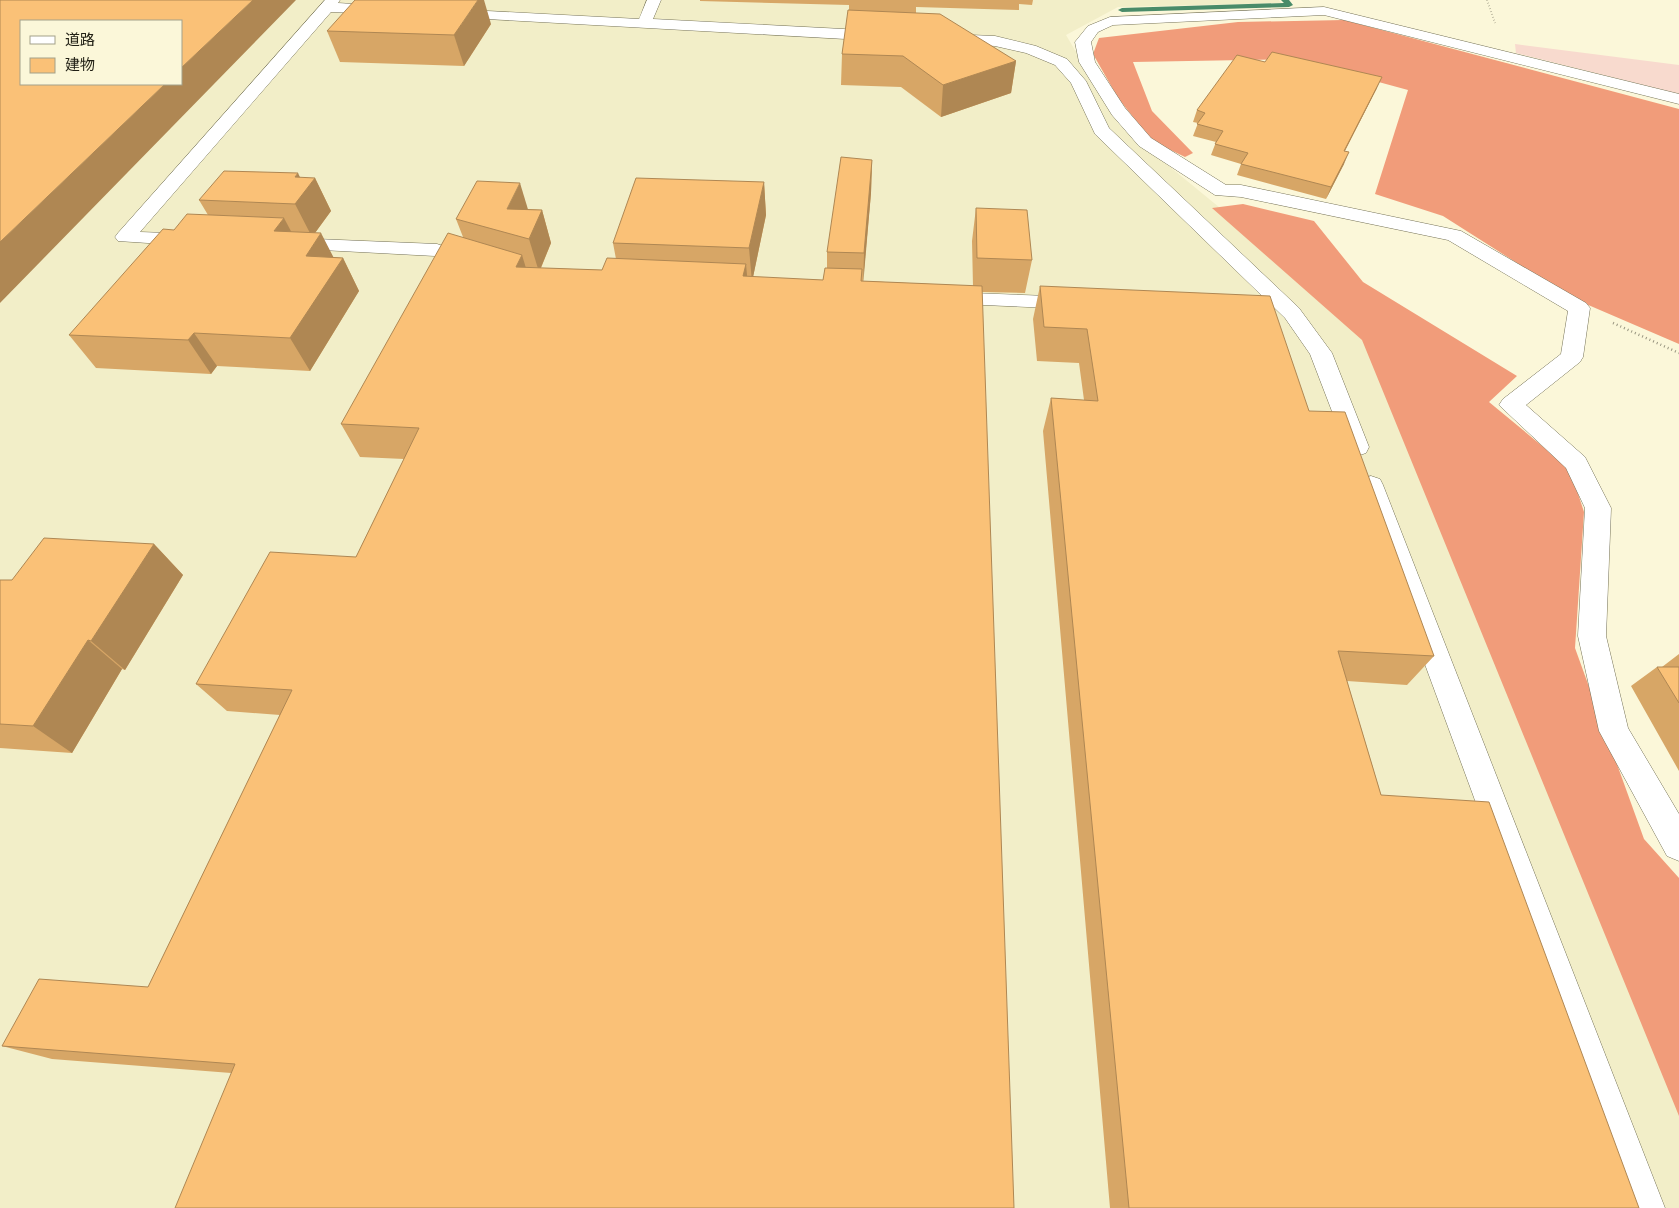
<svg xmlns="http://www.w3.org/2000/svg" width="1679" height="1208" font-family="'IBM Plex Sans','Noto Sans JP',sans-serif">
<rect width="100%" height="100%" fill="#fbf7d9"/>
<path fill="#f2eec8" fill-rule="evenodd" d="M0 0H1279L1281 3 1118 7 1066 35 1120 126 1380 339 1679 1028V1208H0ZM21 21H181V84H21Z"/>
<path fill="#f8dace" d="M1515 44 1679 65V94L1516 53Z"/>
<g fill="#f19c7a">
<path d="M1344 20 1679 109V344L1572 298 1443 216 1375 194 1408 90 1294 59 1133 62 1152 111 1193 153 1185 157 1152 141 1118 98 1093 54 1099 38 1238 22Z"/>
<path d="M1243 204 1314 221 1363 282 1517 376 1489 402 1570 469 1584 512 1575 648 1644 839 1679 878V1116L1362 340 1212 208Z"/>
</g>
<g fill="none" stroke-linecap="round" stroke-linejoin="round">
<path fill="#498b69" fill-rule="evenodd" d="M1281 0H1289L1293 5 1289 7 1122 12 1118 10 1122 8 1284 3Z"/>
<defs>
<g id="minor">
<path d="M325 0H340L338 3 384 6 391 10 384 14 331 12 140 232 193 234 200 236 203 240 200 244 193 246 118 241 115 237 118 233Z"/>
<path d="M647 0H661L653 19 881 31 889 36 881 41 450 17 443 13 450 9 639 19Z"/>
<path d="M1324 7 1679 94V104L1324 15 1113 25 1098 32 1091 42 1095 62 1125 108 1151 138 1226 185H1241L1461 231 1586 303 1590 308 1583 357 1580 362 1526 405 1585 457 1611 508 1606 636 1628 728 1679 814V861L1667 856 1599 731 1578 636 1585 508 1566 468 1499 405 1503 399 1561 354 1568 311 1448 240 1241 197 1215 195 1139 146 1112 115 1079 62 1075 42 1088 26 1110 17Z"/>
<path d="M946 34 995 36 1036 46 1067 59 1086 81 1109 128 1299 308 1332 353 1369 447 1366 453 1357 456 1348 453 1310 354 1285 318 1095 134 1071 83 1055 65 1026 53 995 46 941 42 938 39Z"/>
<path d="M291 238 437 244 481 258 484 262 481 266 474 268 435 256 284 248 281 244 284 240Z"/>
<path d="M946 292 1073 297 1080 298 1083 303 1080 308 1073 309 939 303 936 298 939 293Z"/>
<path d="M1371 476 1380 479 1383 485 1665 1208H1625L1359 485 1362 479Z"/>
</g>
</defs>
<use href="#minor" stroke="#757257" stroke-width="1"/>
<path stroke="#999681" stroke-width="2" stroke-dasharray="0.5 2.5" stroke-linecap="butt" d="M1487 0 1495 23"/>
<path stroke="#999681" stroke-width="2.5" stroke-dasharray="1 3" stroke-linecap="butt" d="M1613 323 1679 353"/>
<use href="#minor" fill="#fff" fill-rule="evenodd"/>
</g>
<g fill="#d7a666">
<path d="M700 0H1033L1032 5 1019 4V10L916 7V13L1016 61 1011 93 941 117 901 87 841 85 842 54 849 10V5L700 1Z"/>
<path d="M491 24 464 66 340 62 327 31Z"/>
<path d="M1377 88 1345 151 1344 164 1326 199 1237 175 1241 164 1211 155 1216 142 1193 136 1198 123 1193 122 1197 110Z"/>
<path d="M872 160 871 193 863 281 973 286 972 241 976 208 1032 260 1025 293 982 292 231 1073 52 1059 2 1046 148 987 280 715 227 711 196 684 356 557 404 459 360 457 341 424 463 237 456 219 528 209 542 210 551 243 541 268 602 270 616 259 613 243 764 182 766 215 753 277 823 280 827 268V252Z"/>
<path d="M300 178H315L331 211 315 233 333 257 343 258 359 291 310 371 217 366 211 374 96 368 69 335 174 230 208 215 199 200Z"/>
<path d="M1040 286 1309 411 1434 656 1407 685 1347 681 1381 795 1639 1208H1110L1043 431 1051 398 1084 400 1079 363 1037 361 1033 319Z"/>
<path d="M154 544 183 575 125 670 122 669 72 753 0 748V580H12Z"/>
<path d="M1679 654V771L1631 686 1657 667H1662Z"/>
</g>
<g fill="#af8753">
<path d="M253 0H296L0 303V242L165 84H181V68Z"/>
<path d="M478 0H484L491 24 464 66 454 35Z"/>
<path d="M1016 61 1011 93 941 117 943 85Z"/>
<path d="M1382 77 1377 88 1339 162 1344 151Z"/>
<path d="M1349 152 1344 164 1326 199 1331 187Z"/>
<path d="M872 160 871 193 863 286 864 253Z"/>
<path d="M298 173 306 190 315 178 331 211 312 237 295 204V177Z"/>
<path d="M764 182 766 215 752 282 749 248Z"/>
<path d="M520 183 530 216 507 209Z"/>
<path d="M542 210 551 243 539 272 529 239Z"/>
<path d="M284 218 302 252 274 231Z"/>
<path d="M321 233 338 266 343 258 359 291 310 371 290 338 306 256Z"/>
<path d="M522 255 532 288 516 267Z"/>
<path d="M746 264 749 297 743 276Z"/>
<path d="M194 333 217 366 211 374 188 340Z"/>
<path d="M154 544 183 575 125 670 91 641Z"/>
<path d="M88 640 122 669 72 753 33 726Z"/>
</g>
<g fill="#fac177" stroke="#af8753">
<path d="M0 0H253L181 68V21H21V84H165L0 242Z"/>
<path d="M355 0H478L454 35 327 31Z"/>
<path d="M848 10 940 14 1016 61 943 85 903 56 842 54Z"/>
<path d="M1272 52 1382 77 1344 151 1349 152 1331 187 1241 164 1248 153 1215 144 1223 131 1197 124 1205 113 1197 110 1237 55 1265 62Z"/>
<path d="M841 157 872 160 864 253 827 252Z"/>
<path d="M224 171 298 173 295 177 315 178 295 204 199 200Z"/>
<path d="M636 178 764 182 749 248 613 243Z"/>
<path d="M477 181 520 183 507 209 542 210 529 239 456 219Z"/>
<path d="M976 208 1027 210 1032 260 977 258Z"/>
<path d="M187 214 284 218 274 231 321 233 306 256 343 258 290 338 194 333 188 340 69 335 163 229 174 230Z"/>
<path d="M448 233 522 255 516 267 602 270 607 258 746 264 743 276 823 280 825 268 862 269 861 281 982 286 1014 1208H175L235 1064 2 1046 39 979 148 987 292 690 196 684 270 552 356 557 419 428 341 424Z"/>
<path d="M1040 286 1270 296 1309 411 1345 412 1434 656 1338 651 1381 795 1489 802 1639 1208H1129L1051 398 1098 401 1087 329 1044 327Z"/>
<path d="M44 538 154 544 91 641 88 640 33 726 0 724V580H12Z"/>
<path d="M1657 667H1679V703Z"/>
</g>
<rect x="20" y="20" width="162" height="65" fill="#fbf7d9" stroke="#a3a18a"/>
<rect x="30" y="36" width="25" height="8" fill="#ffffff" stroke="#a3a18a"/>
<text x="65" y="45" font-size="15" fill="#201f14">道路</text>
<rect x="30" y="58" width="25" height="15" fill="#fac177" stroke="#a3a18a"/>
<text x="65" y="70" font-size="15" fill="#201f14">建物</text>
</svg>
